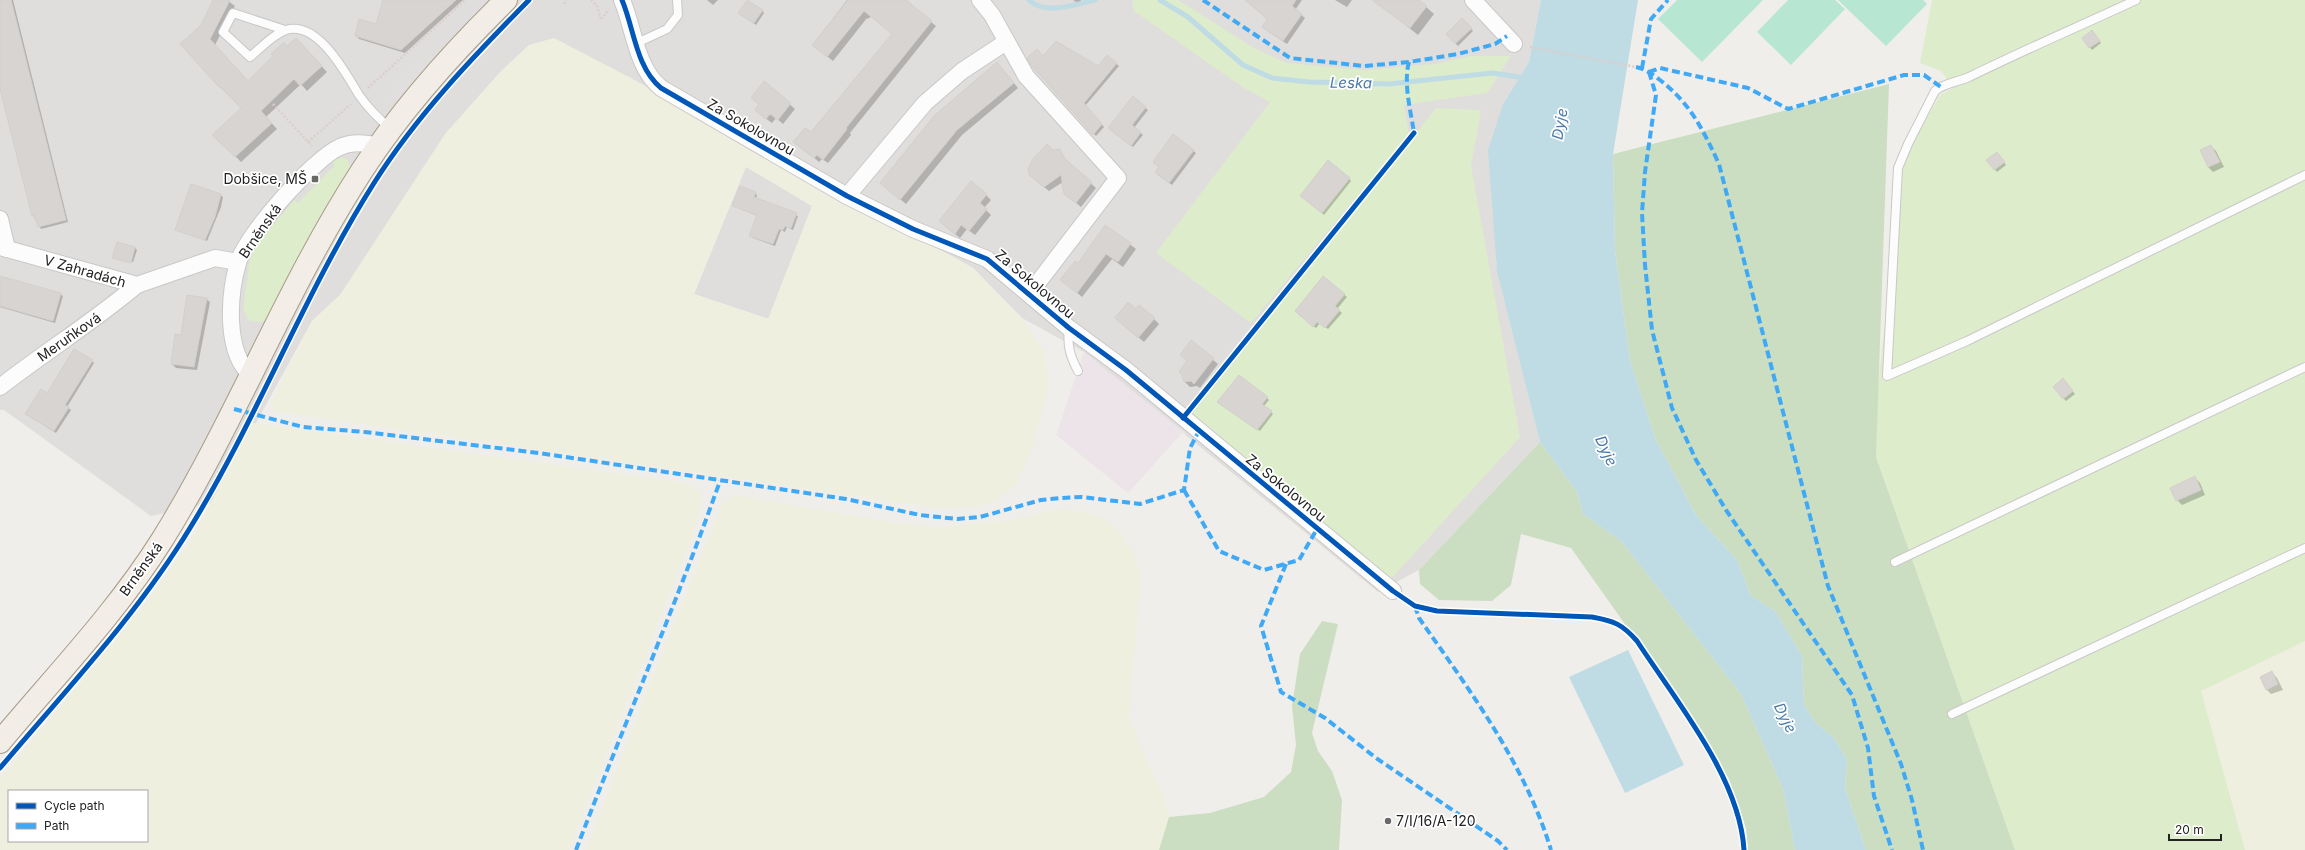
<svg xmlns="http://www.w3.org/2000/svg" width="2305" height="850" font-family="Inter,sans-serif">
<rect width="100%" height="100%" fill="#f0eeeb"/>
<g fill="#dfdedc">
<path d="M0 0H1541L1529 62 1503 104 1496 263 1540 442 1419 570 1378 592 1084 352 1022 318 973 268 627 76 340 295 312 321 212 503 151 516 4 410H0Z"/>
<path d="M746 166 812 206 769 319 694 294Z"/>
</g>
<path fill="#ede4e9" d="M1084 352 1188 435 1182 433 1128 493 1056 435Z"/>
<g fill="#efefdf" fill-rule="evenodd">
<path d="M554 38 627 76 973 268 1022 318 1045 353 1049 386 1034 444 1016 485 994 502 972 507 936 508 273 411 271 402 312 321 340 295 445 134 501 71 529 45ZM746 167 812 206 768 319 694 294Z"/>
<path d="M252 423 684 483 692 487 700 493 702 504 693 534 569 850H0V779L143 607 191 541ZM9 791H147V841H9Z"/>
<path d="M736 495 890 522 935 527 1007 521 1060 509 1089 513 1108 521 1122 534 1134 554 1141 578 1129 717 1152 772 1163 791 1169 817 1159 850H586L651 681 721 507 726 499Z"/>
<path d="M2305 641V850H2245L2201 690Z"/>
</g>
<g fill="#ddeccb">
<path d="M1132 0H1178L1254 48 1287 63 1365 70 1435 64 1471 56H1511L1487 93 1404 105 1409 134 1251 323 1156 253 1270 102 1244 88 1134 11Z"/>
<path d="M1932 0H2305V641L2201 691 2245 850H2015L1876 457 1878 384 1904 159 1940 95 1953 88 1941 71 1920 63Z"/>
<path d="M1436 108 1481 110 1471 166 1520 437 1390 580 1191 415Z"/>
<path d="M341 157 348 160 350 167 318 220 269 317 262 322 249 321 243 309 250 259 257 245 294 200 298 203 335 165 332 162Z"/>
</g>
<g fill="#cbdec1">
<path d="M1889 84 1876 457 2015 850H1866L1845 788 1847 760 1835 739 1816 723 1804 705 1802 656 1775 611 1751 596 1737 560 1696 515 1655 438 1630 360 1615 251 1613 154Z"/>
<path d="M1540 442 1577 492 1583 514 1621 541 1741 694 1783 789 1795 850H1748L1746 828 1729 779 1700 730 1571 548 1521 534 1511 585 1492 601 1439 600 1420 584 1419 570Z"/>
<path d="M1322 621 1338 624 1312 733 1318 751 1332 771 1342 800 1339 850H1159L1169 817 1210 813 1264 797 1291 772 1296 745 1292 706 1300 654Z"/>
</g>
<g fill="#b7e6d2">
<path d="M1677 0H1763L1702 62 1658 19Z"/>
<path d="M1788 0H1835L1845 9 1791 65 1757 32Z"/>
<path d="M1838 0H1923L1927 4 1886 46Z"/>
</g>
<path fill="#e0dfde" d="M440 56 403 101H385L420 58Z"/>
<g fill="#bfdbe3">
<path d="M1541 0H1638L1613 154 1615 251 1630 360 1655 438 1696 515 1737 560 1751 596 1775 611 1802 656 1804 705 1816 723 1835 739 1847 760 1845 788 1866 850H1795L1783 789 1741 694 1621 541 1583 514 1577 492 1540 442 1497 271 1488 150 1503 104 1529 62Z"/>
<path d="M1628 650 1684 765 1625 793 1569 677Z"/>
</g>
<g fill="#0003">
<path d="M0 0H13L68 222 41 229 33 215 0 85Z"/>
<path d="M214 0H227L235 6 215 45 248 82 288 47 302 45 327 72 307 91 301 84 266 117 277 129 241 162 214 135 243 108 219 86 201 26Z"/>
<path d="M384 0H463L405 53 359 39 356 35 376 25Z"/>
<path d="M707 0H718L713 5Z"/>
<path d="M847 0H891L931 22 936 26 850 133 851 135 828 163 822 159 819 162 800 146 893 34 871 16 868 19 867 18 833 61 813 45Z"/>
<path d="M1073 0H1081L1079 4Z"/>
<path d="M1246 0H1302L1295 10 1305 18 1287 44 1266 30 1268 19Z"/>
<path d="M1335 0H1352L1347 7Z"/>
<path d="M1388 0H1418L1434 14 1418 35 1383 7Z"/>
<path d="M762 10 764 13 756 25 741 15Z"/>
<path d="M1462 20 1473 31 1458 46 1447 34Z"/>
<path d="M2094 34 2101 43 2092 50 2083 38Z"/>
<path d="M1107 56 1119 66 1085 106 1104 127 1096 136 1032 66 1043 57 1098 68Z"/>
<path d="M1002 69 1018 88 962 135 906 204 881 183Z"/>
<path d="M765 83 795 109 783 124 776 118 772 123 761 115 760 105 752 98Z"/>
<path d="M1133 98 1148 110 1134 128 1143 135 1133 147 1112 130Z"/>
<path d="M1173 136 1196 153 1172 185 1158 175Z"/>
<path d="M2211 146 2216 151 2224 167 2213 172 2208 167Z"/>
<path d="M1059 150 1068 163 1096 188 1081 207 1070 198 1063 182 1049 191 1035 180 1053 151Z"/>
<path d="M1999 155 2006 165 1997 172 1988 160Z"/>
<path d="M1349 178 1351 181 1324 215 1304 198Z"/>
<path d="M755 193 757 195 756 199 798 216 793 230 787 227 785 232 781 230 775 246 753 238 751 235 758 216 733 206Z"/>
<path d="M220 195 223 197 221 207 207 241 177 229Z"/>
<path d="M986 195 991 200 984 208 991 215 975 235 967 229 960 238 945 226Z"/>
<path d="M1106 226 1136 249 1123 267 1112 259 1082 297 1062 280 1078 264Z"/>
<path d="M135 248 137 250 133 262 113 258Z"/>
<path d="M0 277 60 294 63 296 55 323 0 307Z"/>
<path d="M1323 278 1347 297 1337 309 1342 313 1328 329 1320 323 1316 328 1298 314Z"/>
<path d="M206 299 210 302 197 370 176 368 172 364 182 336Z"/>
<path d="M1136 310 1154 319 1159 324 1144 342 1121 323Z"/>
<path d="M1191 342 1218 364 1200 388 1197 386 1190 387 1184 381Z"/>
<path d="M92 361 94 363 67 407 71 410 56 433 29 416 47 394Z"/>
<path d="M2065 382 2075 394 2066 401 2063 398Z"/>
<path d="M1267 398 1269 400 1264 406 1273 414 1260 431 1221 405Z"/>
<path d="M2195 478 2200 483 2205 495 2182 505 2177 500Z"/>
<path d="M2272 673 2277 678 2283 690 2271 694 2266 689Z"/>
</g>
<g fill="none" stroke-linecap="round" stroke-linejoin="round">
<g stroke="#bfdbe3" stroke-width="5">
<path d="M1029 0C1045 16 1076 4 1095 0"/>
<path d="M1160 0 1188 17 1243 65 1272 78 1309 82 1389 84 1492 73 1526 78"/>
</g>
</g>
<g fill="#d7d4d2" stroke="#d3d0cc">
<path d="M0 0H11L66 220 38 227 34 215 32 216 0 89Z"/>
<path d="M213 0H230L210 39 248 81 273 56 271 54 284 42 287 46 296 38 322 66 300 86 294 79 261 111 272 123 235 157 212 135 241 108 220 86 219 87 180 44 201 25Z"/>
<path d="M383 0H456L401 50 355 36 359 19 376 24Z"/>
<path d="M747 0 763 10 754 23 738 13Z"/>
<path d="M848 0H906L932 21 846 128 847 129 823 160 817 155 814 158 793 142 805 128 811 132 892 34 864 11 827 57 812 45Z"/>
<path d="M1245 0H1296L1292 6 1302 14 1283 41 1262 27 1267 19Z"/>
<path d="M1372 0H1419L1427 6 1410 28Z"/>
<path d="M1462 18 1472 28 1455 44 1446 34Z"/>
<path d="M2092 30 2100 41 2089 48 2082 38Z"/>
<path d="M1056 41 1098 66 1107 55 1117 63 1084 103 1102 124 1093 135 1032 66 1027 58 1037 49 1043 56Z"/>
<path d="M997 62 1014 83 957 130 900 200 880 183 934 116Z"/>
<path d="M764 81 791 103 778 120 770 114 766 119 755 110 759 104 751 98Z"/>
<path d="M1133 96 1146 107 1132 125 1141 132 1131 146 1108 128Z"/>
<path d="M1173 134 1194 150 1169 183 1155 172 1159 167 1153 162Z"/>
<path d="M1047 144 1053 150 1060 149 1064 158 1092 182 1076 203 1064 194 1061 175 1044 187 1029 175 1028 169 1033 159Z"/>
<path d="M2211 145 2220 162 2208 167 2200 150Z"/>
<path d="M1997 152 2005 162 1994 170 1986 160Z"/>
<path d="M1328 160 1350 178 1322 213 1300 196Z"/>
<path d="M971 181 987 194 980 203 987 209 969 231 961 225 955 234 939 221Z"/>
<path d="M191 184 221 194 215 217 205 240 175 230Z"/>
<path d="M740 186 756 192 754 197 797 213 791 228 785 226 783 230 779 229 773 244 749 236 757 215 732 206Z"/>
<path d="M1105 225 1131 243 1118 262 1106 254 1077 293 1060 280 1075 261 1078 263Z"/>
<path d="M117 242 135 247 131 263 112 258Z"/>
<path d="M0 276 61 293 53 321 0 306Z"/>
<path d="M1323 276 1345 294 1335 306 1340 310 1325 328 1317 322 1313 327 1295 311Z"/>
<path d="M187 295 207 298 194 367 171 364 175 334 181 335Z"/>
<path d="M1128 302 1136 309 1139 305 1155 318 1138 338 1115 318Z"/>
<path d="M1191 340 1214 358 1194 384 1191 381 1184 382 1182 375 1179 372 1187 361 1180 355Z"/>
<path d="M74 349 93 360 65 405 69 407 54 431 25 414 41 389 47 393Z"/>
<path d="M1239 375 1268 397 1262 404 1272 411 1257 430 1217 402Z"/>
<path d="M2063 378 2073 391 2063 399 2053 387Z"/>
<path d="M2195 476 2201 490 2176 501 2170 488Z"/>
<path d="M2272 671 2278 684 2266 690 2260 677Z"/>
</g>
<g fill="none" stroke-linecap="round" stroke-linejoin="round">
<defs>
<g id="service">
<path d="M2136 0C2080 26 2024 50 1969 77 1958 82 1944 83 1935 91L1908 144 1898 168 1887 376 1967 341 2305 175"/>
<path d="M285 30 233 13 223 32 250 57C261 48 272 35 286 30 318 20 346 74 359 95 368 108 379 119 391 129"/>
<path d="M637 43 667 29 678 15 677 0"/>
<path d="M1069 328C1067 346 1070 356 1078 371"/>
<path d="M1895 562 2305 367"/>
<path d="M1952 714 2305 548"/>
</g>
<g id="minor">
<path d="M622 0C634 28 636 68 661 88L847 196 913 229 987 259 1069 328 1126 370 1393 591"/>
<path d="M980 0 992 15 1026 76 1118 178 1030 293"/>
<path d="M1473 0 1514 44"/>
<path d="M847 196 925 103 962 71 1006 42"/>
<path d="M0 219 7 249"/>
<path d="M0 247 137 285 215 258 238 262"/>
<path d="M252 376C224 353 229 294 238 263 245 236 314 158 340 147 352 141 367 143 379 146"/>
<path d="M0 387C45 352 93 322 137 285"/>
</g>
<path id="primary" d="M0 742C55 676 116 613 162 540 236 421 286 287 363 169 403 107 453 52 506 0"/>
</defs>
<use href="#service" stroke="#c9c8c7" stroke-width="10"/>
<use href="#minor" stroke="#c9c8c7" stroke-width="18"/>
<use href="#primary" stroke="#a79c86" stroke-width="24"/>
<g stroke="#dccecd" stroke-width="2.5" stroke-dasharray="2 2" stroke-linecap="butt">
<path d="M591 0 597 6 601 20 609 9"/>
<path d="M564 4 566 0"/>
<path d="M1530 47 1636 67"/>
<path d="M368 88 465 0"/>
<path d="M273 104 312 146"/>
<path d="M308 142 351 104"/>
</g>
<use href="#service" stroke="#fdfcfc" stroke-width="8"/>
<use href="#minor" stroke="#fdfcfc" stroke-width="16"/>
<use href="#primary" stroke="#f3ede7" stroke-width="22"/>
<g stroke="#3fa9f5" stroke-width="4" stroke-dasharray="8 4" stroke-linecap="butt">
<path d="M1203 0 1290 58 1364 66 1409 62 1458 54 1495 44 1507 36"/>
<path d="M1409 62C1403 83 1411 112 1414 133"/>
<path d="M1636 67C1645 69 1652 74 1660 80 1691 104 1703 130 1719 164L1828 586 1901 764 1912 800 1923 850"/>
<path d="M1642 68 1651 19 1668 0"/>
<path d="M1649 72 1656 95 1645 172 1642 213 1645 265 1652 330 1672 408 1696 460 1726 510 1852 695 1868 748 1874 796 1892 850"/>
<path d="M1649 72 1660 68 1748 88 1788 109 1904 75H1924L1941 87"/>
<path d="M234 409 303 427 365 432 539 453 846 499 920 515 957 519 980 517 1041 500 1061 498 1082 497 1140 504 1184 490 1190 448 1199 431"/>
<path d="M1184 490 1219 551 1264 570 1299 560 1317 529"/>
<path d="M1286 564 1261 626 1281 692 1325 718 1376 758 1498 841 1507 850"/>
<path d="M1415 606 1419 618C1470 691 1525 764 1551 850"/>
<path d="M576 850C623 727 676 605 720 481"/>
</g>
<defs>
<g id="cycleway">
<path d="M622 0C634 28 636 68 661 88L847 196 913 229 987 259 1069 328 1126 370 1393 591 1415 606 1437 611 1592 617C1614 621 1622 624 1637 641 1676 701 1740 778 1744 850"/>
<path d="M1183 418 1414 133"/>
<path d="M0 768C65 691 137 615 190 528 258 417 304 294 374 183 417 115 473 57 529 0"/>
</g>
</defs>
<use href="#cycleway" stroke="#fff" stroke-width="8"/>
<use href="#cycleway" stroke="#0057b8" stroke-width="5"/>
</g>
<g fill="#6a6968" stroke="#fff" stroke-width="1.5">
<rect x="311" y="175" width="8" height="8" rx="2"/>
<circle cx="1388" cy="821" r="4"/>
</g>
<g text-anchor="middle" stroke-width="3.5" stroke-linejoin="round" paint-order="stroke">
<g font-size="14" fill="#222" stroke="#fff">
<text transform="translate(751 127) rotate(30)" y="5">Za Sokolovnou</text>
<text transform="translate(260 231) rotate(-55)" y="5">Brněnská</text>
<text transform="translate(85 271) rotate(16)" y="5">V Zahradách</text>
<text transform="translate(1035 284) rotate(40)" y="5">Za Sokolovnou</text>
<text transform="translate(69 337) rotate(-35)" y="5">Meruňková</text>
<text transform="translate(1286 488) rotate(39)" y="5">Za Sokolovnou</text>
<text transform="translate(141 569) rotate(-54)" y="5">Brněnská</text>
</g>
<g font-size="14" fill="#222" stroke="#fff" text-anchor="end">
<text x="307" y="184">Dobšice, MŠ</text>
<text x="1396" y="826" text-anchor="start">7/I/16/A-120</text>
</g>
<g font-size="15" font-style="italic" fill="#4a7aab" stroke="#fff">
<text transform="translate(1351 83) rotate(1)" y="5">Leska</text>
<text transform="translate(1560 124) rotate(-80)" y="5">Dyje</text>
<text transform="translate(1606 451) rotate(65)" y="5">Dyje</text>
<text transform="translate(1785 718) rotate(64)" y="5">Dyje</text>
</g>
</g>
<rect x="8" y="790" width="140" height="52" fill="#ffffff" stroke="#a7a7a7"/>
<rect x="16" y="803" width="20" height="6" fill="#0057b8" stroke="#a7a7a7"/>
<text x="44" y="810" font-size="12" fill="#222222">Cycle path</text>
<rect x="16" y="823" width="20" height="6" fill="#3fa9f5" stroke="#a7a7a7"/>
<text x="44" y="830" font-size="12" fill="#222222">Path</text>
<path d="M2169 834v6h52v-6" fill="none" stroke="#222222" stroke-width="2"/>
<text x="2175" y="834" font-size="12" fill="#222222" stroke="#ffffff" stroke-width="3" paint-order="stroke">20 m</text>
</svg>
